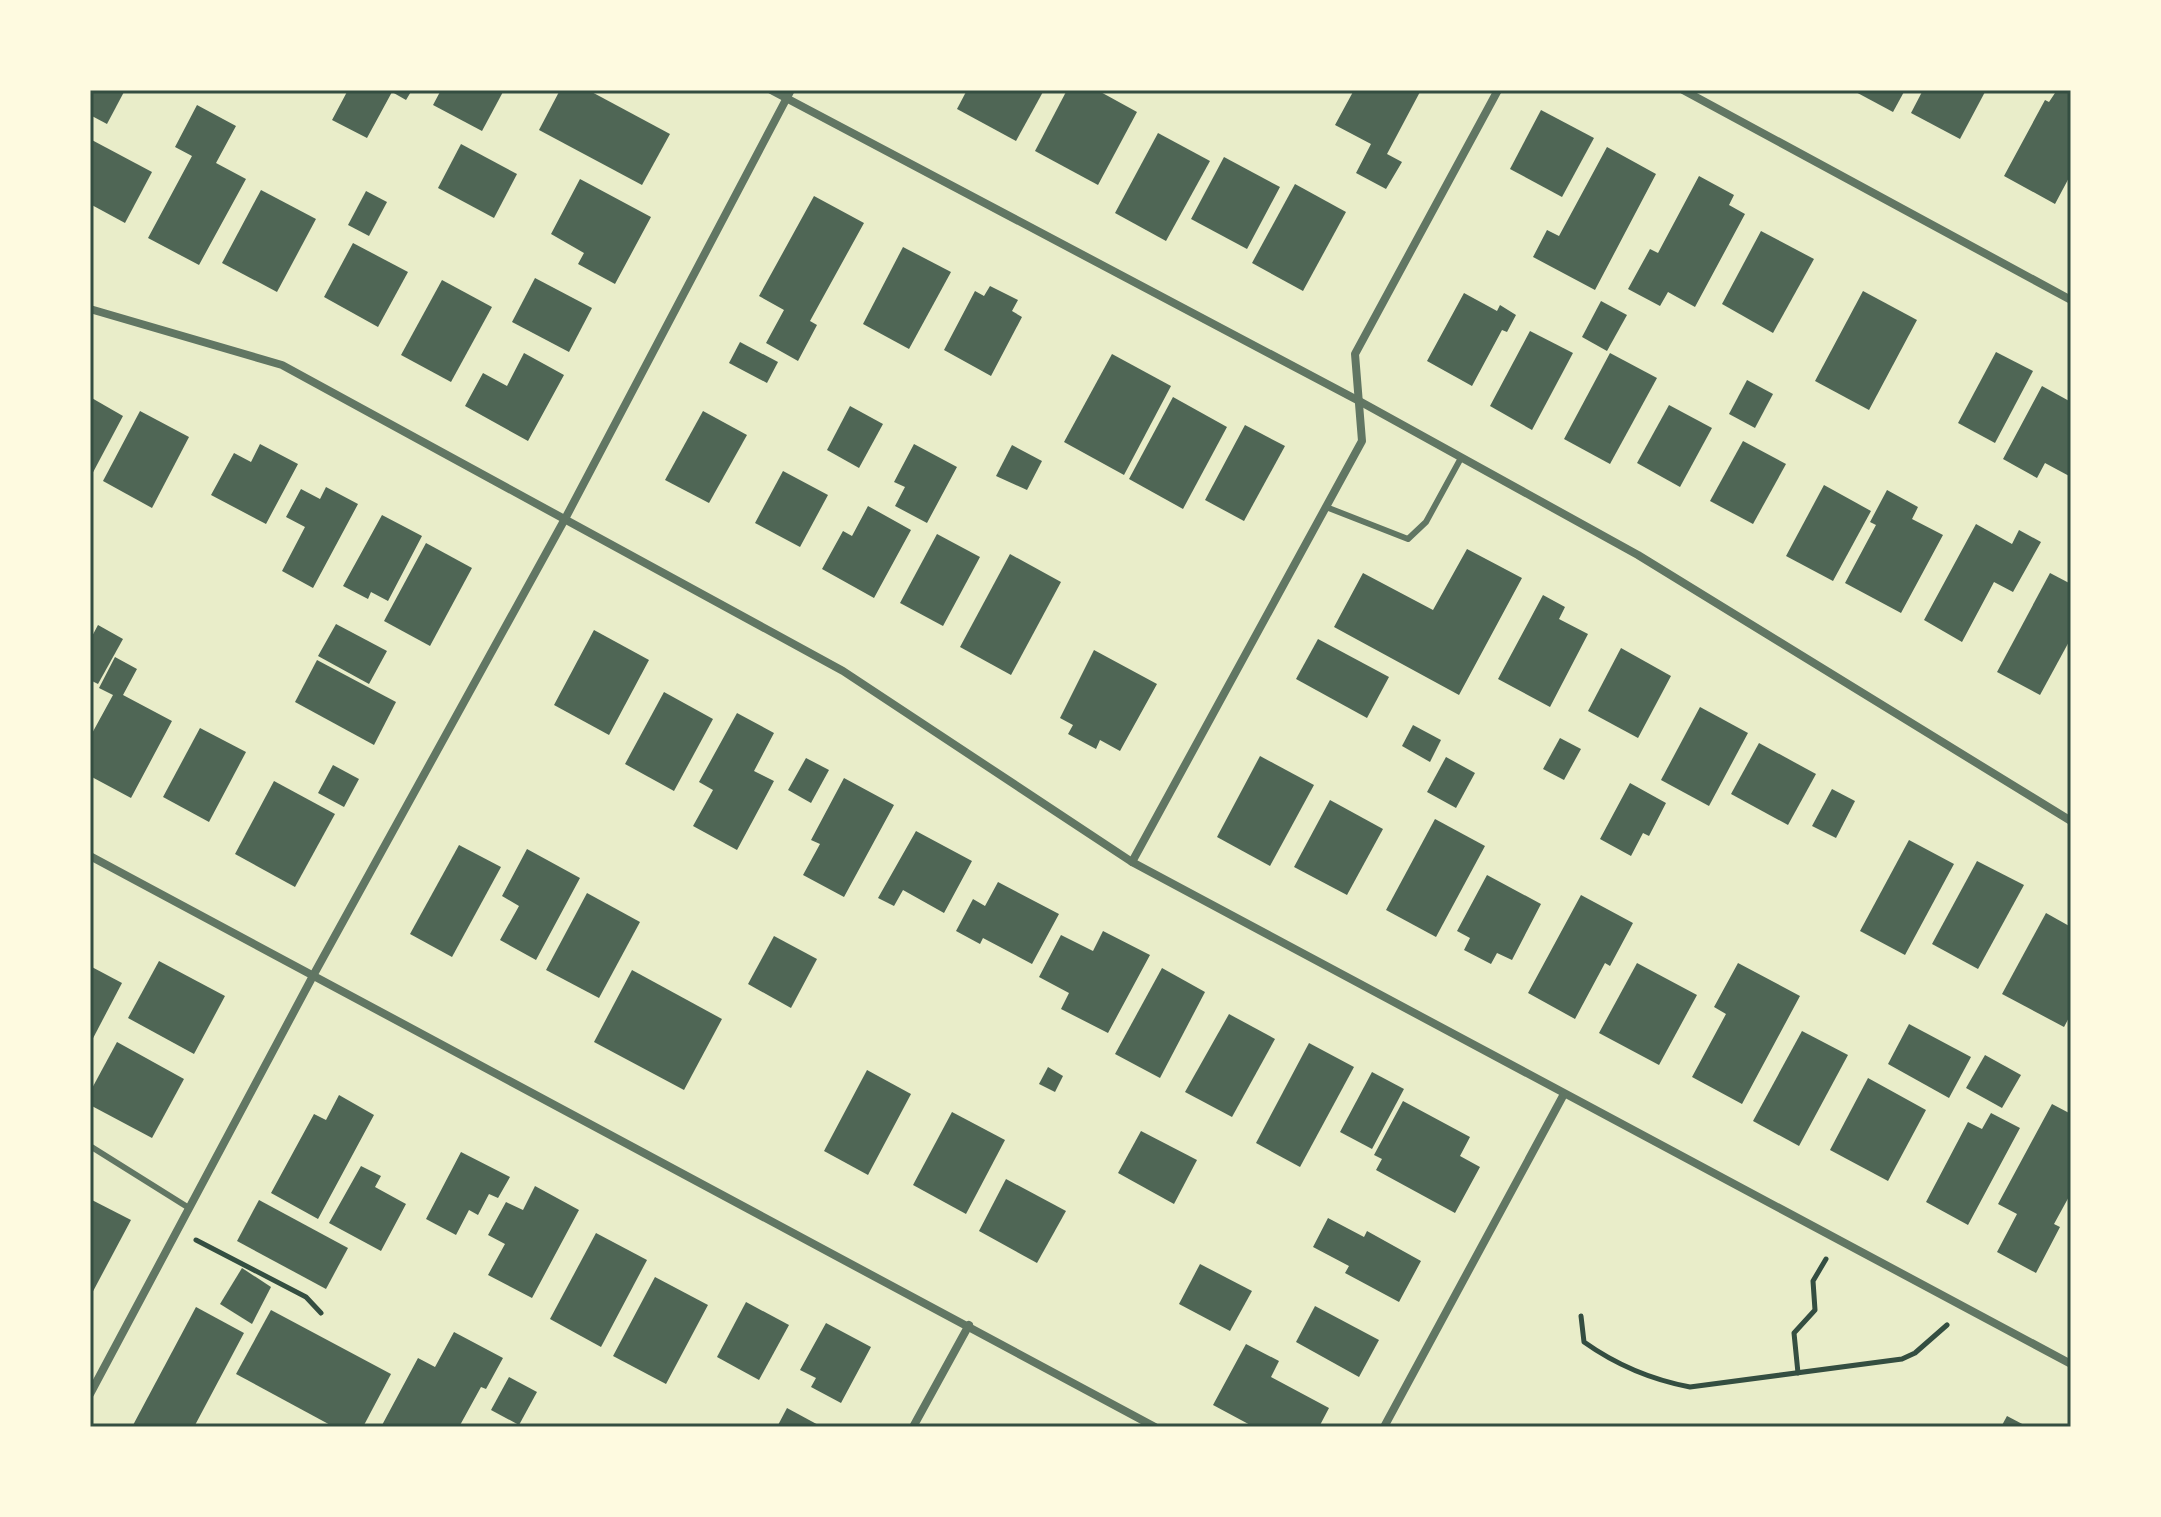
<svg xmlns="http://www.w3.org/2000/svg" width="2161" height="1517" font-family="'Alegreya Sans',sans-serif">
<rect width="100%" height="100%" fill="#e9edc9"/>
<g fill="#4f6655">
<path d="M90 90H125L107 124 90 115Z"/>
<path d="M348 90H412L406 100 392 92 367 138 332 120Z"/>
<path d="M441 90H504L482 131 433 105Z"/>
<path d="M560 90H588L670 134 642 185 539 130Z"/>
<path d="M967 90H1044L1016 141 957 109Z"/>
<path d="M1067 90H1097L1137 112 1098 185 1035 151Z"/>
<path d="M1354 90H1421L1387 154 1402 162 1386 189 1356 173 1371 144 1335 125Z"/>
<path d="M1852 90H1905L1893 112Z"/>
<path d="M1923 90H1986L1960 139 1911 113Z"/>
<path d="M2057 90 2071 92V174L2055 204 2004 176 2045 100 2049 102Z"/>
<path d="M197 105 236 126 216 163 246 179 199 265 148 238 192 156 175 147Z"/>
<path d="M1541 110 1594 138 1562 197 1510 169Z"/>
<path d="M1158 133 1210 161 1166 241 1115 213Z"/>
<path d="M90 139 152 172 125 223 90 204Z"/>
<path d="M461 144 517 174 494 218 438 188Z"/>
<path d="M1607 147 1656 174 1595 290 1533 257 1547 230 1559 236Z"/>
<path d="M1224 157 1280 187 1247 249 1191 219Z"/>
<path d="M1699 176 1734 195 1729 205 1745 214 1695 307 1668 292 1660 306 1628 289 1650 249 1658 253Z"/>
<path d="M580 179 651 217 615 284 578 264 584 253 551 234Z"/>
<path d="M1295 184 1346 212 1303 291 1252 263Z"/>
<path d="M261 190 316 219 277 292 222 263Z"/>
<path d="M366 191 387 202 369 236 348 225Z"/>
<path d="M814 196 864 223 810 321 817 325 798 361 766 343 784 310 759 296Z"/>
<path d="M1761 231 1814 259 1773 333 1722 304Z"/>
<path d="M353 243 408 272 378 327 324 297Z"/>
<path d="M903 247 951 272 909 349 863 324Z"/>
<path d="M535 278 592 308 569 352 512 322Z"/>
<path d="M442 280 492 307 451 382 401 355Z"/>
<path d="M990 286 1018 300 1012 311 1022 317 991 376 944 350 975 291 984 296Z"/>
<path d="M1863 291 1917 320 1869 410 1815 381Z"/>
<path d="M1464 293 1497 311 1500 305 1516 315 1507 332 1502 330 1472 386 1427 361Z"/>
<path d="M1601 301 1627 315 1607 351 1582 337Z"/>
<path d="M1530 331 1573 353 1532 430 1490 406Z"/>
<path d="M740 342 778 362 767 383 729 363Z"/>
<path d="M1996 352 2033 371 1995 443 1958 423Z"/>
<path d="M524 353 564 375 528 441 465 406 483 373 507 386Z"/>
<path d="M1610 353 1657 378 1610 464 1564 439Z"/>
<path d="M1112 354 1171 386 1124 475 1064 442Z"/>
<path d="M1747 380 1773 394 1755 428 1729 414Z"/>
<path d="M2042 386 2071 402V477L2045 463 2037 478 2003 459Z"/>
<path d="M90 397 123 416 90 478Z"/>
<path d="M1173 397 1227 427 1183 509 1129 479Z"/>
<path d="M1669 405 1712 428 1680 487 1637 463Z"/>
<path d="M850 406 883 424 859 468 827 450Z"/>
<path d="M140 411 189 437 152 508 103 481Z"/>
<path d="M703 411 747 435 709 503 665 480Z"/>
<path d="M1245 425 1285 446 1244 521 1205 500Z"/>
<path d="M1743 441 1786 464 1753 524 1710 501Z"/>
<path d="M260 444 298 464 266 524 211 495 234 453 251 462Z"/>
<path d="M914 444 957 467 927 523 895 506 905 487 894 482Z"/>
<path d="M1012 445 1042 461 1027 490 996 476Z"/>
<path d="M783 471 828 495 800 547 755 523Z"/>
<path d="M1824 485 1871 511 1833 581 1786 556Z"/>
<path d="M326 487 358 504 313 588 282 571 305 527 286 517 301 489 320 499Z"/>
<path d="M1887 490 1918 507 1912 519 1943 535 1901 613 1845 583 1876 525 1870 522Z"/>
<path d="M868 506 911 530 874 598 822 569 843 531 852 536Z"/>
<path d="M382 515 422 536 388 601 371 592 368 599 343 586Z"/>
<path d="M1976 524 2012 544 2019 530 2041 542 2013 592 1994 582 1962 642 1924 620Z"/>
<path d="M937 534 980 557 943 626 900 603Z"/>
<path d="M426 543 472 568 430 646 384 621Z"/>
<path d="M1467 549 1522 578 1459 695 1334 627 1363 573 1433 610Z"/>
<path d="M1010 554 1061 582 1011 675 960 647Z"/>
<path d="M2050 573 2071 584V638L2040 695 1997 672Z"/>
<path d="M1543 595 1565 607 1559 619 1588 634 1550 707 1498 679Z"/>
<path d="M336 624 387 651 369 684 318 656Z"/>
<path d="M98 625 123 639 98 684 90 680V640Z"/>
<path d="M594 630 649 660 609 735 554 705Z"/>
<path d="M1318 639 1389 677 1367 718 1296 679Z"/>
<path d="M1621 648 1671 676 1638 738 1588 711Z"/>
<path d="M1094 650 1157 684 1120 751 1100 740 1096 749 1068 734 1073 725 1060 718Z"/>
<path d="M115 657 137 669 123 695 172 721 131 798 90 776V737L113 695 99 688Z"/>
<path d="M317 660 396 702 374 745 295 702Z"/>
<path d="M664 692 713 719 674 791 625 764Z"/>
<path d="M1700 707 1748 733 1709 806 1661 780Z"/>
<path d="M737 713 774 733 754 771 774 781 737 850 693 826 713 790 699 782Z"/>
<path d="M1413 725 1441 740 1430 762 1402 746Z"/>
<path d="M200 728 246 752 209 822 163 797Z"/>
<path d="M1560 738 1581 749 1564 780 1543 769Z"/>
<path d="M1759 743 1816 774 1788 825 1731 794Z"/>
<path d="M1260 756 1314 785 1270 866 1217 837Z"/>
<path d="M1446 757 1475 773 1456 808 1427 792Z"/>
<path d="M806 758 829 770 811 803 788 790Z"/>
<path d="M333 765 359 779 344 807 318 793Z"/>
<path d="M844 778 894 805 844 897 803 875 820 844 811 840Z"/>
<path d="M274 781 335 814 295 887 235 854Z"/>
<path d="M1630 783 1666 803 1649 836 1643 833 1631 856 1600 839Z"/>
<path d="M1832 789 1855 801 1836 838 1812 826Z"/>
<path d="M1330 800 1383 829 1347 895 1294 867Z"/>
<path d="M1435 819 1485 846 1436 937 1386 910Z"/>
<path d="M916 831 972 861 944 913 903 890 894 906 878 898Z"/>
<path d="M1909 840 1954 864 1905 955 1860 931Z"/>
<path d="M459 845 501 867 452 957 410 934Z"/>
<path d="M527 849 580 878 536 960 500 940 519 906 502 896Z"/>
<path d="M1977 861 2024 885 1978 969 1932 944Z"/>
<path d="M1487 875 1541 904 1512 960 1497 953 1491 964 1464 950 1470 938 1457 931Z"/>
<path d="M998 882 1059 914 1032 964 983 938 980 944 956 931 973 899 985 906Z"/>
<path d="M587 893 640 922 599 998 546 970Z"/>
<path d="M1581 895 1633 923 1610 966 1605 963 1575 1019 1528 993Z"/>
<path d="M2046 913 2071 927V1014L2064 1027 2002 994Z"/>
<path d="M1103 931 1150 955 1108 1033 1061 1009 1069 993 1039 977 1061 935 1093 951Z"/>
<path d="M774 936 817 959 791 1008 748 984Z"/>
<path d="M159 961 225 996 194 1054 128 1018Z"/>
<path d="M1637 963 1697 995 1659 1065 1599 1033Z"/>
<path d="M1738 963 1800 996 1742 1104 1692 1077 1726 1014 1714 1007Z"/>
<path d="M90 966 122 983 90 1044Z"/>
<path d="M1162 968 1205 992 1160 1078 1115 1054Z"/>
<path d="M632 970 722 1019 684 1090 594 1042Z"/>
<path d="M1229 1014 1275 1039 1232 1117 1185 1092Z"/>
<path d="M1909 1024 1971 1057 1949 1098 1888 1064Z"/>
<path d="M1802 1031 1848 1055 1799 1146 1753 1121Z"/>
<path d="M117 1042 184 1079 152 1138 90 1105V1092Z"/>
<path d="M1309 1043 1354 1067 1300 1167 1256 1143Z"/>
<path d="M1985 1055 2021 1075 2002 1108 1966 1088Z"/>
<path d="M1048 1067 1063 1076 1055 1092 1039 1084Z"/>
<path d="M867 1070 911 1094 868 1175 824 1151Z"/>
<path d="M1372 1072 1404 1089 1372 1149 1340 1132Z"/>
<path d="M1868 1078 1926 1110 1888 1181 1830 1150Z"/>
<path d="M339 1095 374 1115 318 1219 271 1193 314 1114 326 1120Z"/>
<path d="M1403 1101 1470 1137 1460 1156 1480 1167 1455 1213 1376 1170 1382 1159 1374 1155Z"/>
<path d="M2052 1104 2071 1114V1193L2054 1224 2060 1227 2036 1273 1997 1252 2017 1214 1998 1204Z"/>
<path d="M952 1112 1005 1140 966 1214 913 1185Z"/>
<path d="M1991 1113 2020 1128 1968 1225 1926 1202 1968 1122 1982 1129Z"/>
<path d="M1141 1131 1197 1160 1174 1204 1118 1173Z"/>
<path d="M461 1152 510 1177 498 1198 489 1194 478 1215 469 1210 456 1235 426 1219Z"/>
<path d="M361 1166 381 1176 375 1187 406 1204 381 1251 329 1223Z"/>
<path d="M1006 1179 1066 1211 1037 1263 979 1231Z"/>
<path d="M535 1186 579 1210 532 1298 488 1275 505 1244 488 1235 506 1202 523 1210Z"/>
<path d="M90 1199 131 1220 90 1297Z"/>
<path d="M259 1200 348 1248 326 1289 237 1241Z"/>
<path d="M1328 1218 1364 1237 1367 1231 1421 1261 1399 1302 1345 1273 1349 1266 1313 1247Z"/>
<path d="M596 1233 647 1260 601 1347 550 1319Z"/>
<path d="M1200 1264 1252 1291 1230 1331 1179 1304Z"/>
<path d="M242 1268 271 1287 252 1324 220 1304Z"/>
<path d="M655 1277 708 1305 666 1384 613 1356Z"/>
<path d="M746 1302 789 1325 759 1380 717 1357Z"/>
<path d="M1315 1306 1379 1340 1359 1377 1296 1342Z"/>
<path d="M196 1307 244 1333 194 1427H132Z"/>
<path d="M271 1310 391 1374 363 1427H334L236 1374Z"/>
<path d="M826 1323 871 1347 841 1403 811 1387 816 1378 800 1370Z"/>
<path d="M454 1332 503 1358 486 1389 481 1387 459 1427H381L418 1358 435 1367Z"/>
<path d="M1246 1344 1279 1361 1271 1377 1329 1408 1319 1427H1254L1213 1405Z"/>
<path d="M509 1377 537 1392 519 1425 491 1410Z"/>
<path d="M787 1408 822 1427H777Z"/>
<path d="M2007 1416 2028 1427H2001Z"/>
</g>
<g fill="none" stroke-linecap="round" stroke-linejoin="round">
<g stroke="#344e41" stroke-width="5">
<path d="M196 1240 306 1297 321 1313"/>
<path d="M1581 1316 1584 1342C1615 1364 1653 1380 1690 1387L1902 1359 1915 1353 1947 1325"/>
<path d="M1798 1373 1794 1333 1815 1310 1813 1281 1826 1259"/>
</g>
<g stroke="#617663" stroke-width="6">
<path d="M1326 507 1408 539 1426 522 1461 458"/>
<path d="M90 1146 189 1208"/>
</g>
<g stroke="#617663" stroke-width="8">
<path d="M771 90 1361 402 1638 555 2071 821"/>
<path d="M1683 90 2071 300"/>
<path d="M90 309 282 365 843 671 1132 862 2071 1364"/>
<path d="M90 856 1155 1427"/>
<path d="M1132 862 1362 441 1355 354 1498 90"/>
<path d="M90 1394 314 974 566 517 791 90"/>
<path d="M913 1427 969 1325"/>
<path d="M1384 1427 1564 1094"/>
</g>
</g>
<rect width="2161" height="1517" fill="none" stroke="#fefae0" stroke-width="184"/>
<rect x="92" y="92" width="1977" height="1333" fill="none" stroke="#344e41" stroke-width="3"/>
</svg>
